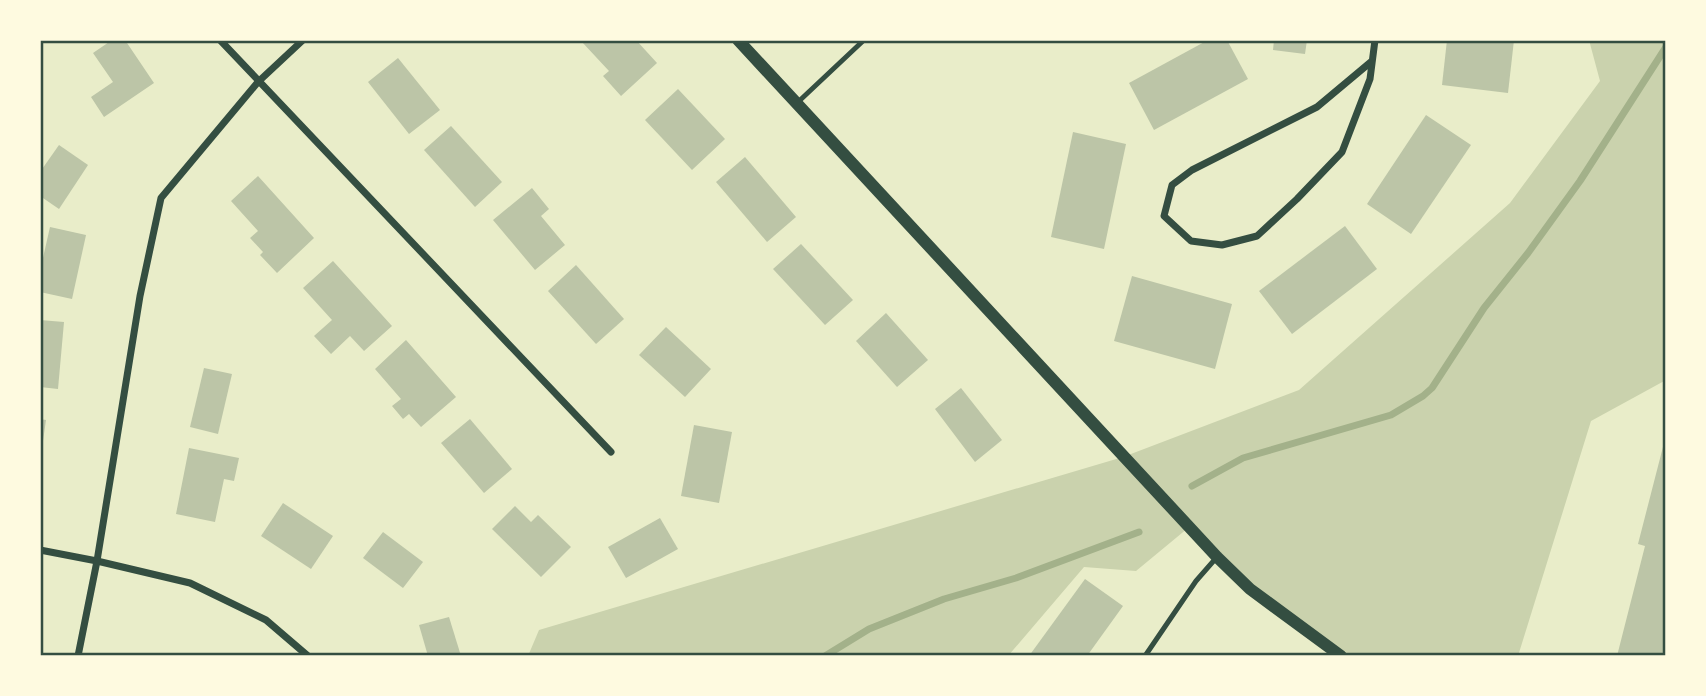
<svg xmlns="http://www.w3.org/2000/svg" width="1706" height="696" font-family="'Work Sans',sans-serif">
<rect width="100%" height="100%" fill="#e9edc9"/>
<path fill="#cad2ad" d="M1589 40H1666V380L1591 421 1518 656H1341L1250 589 1188 528 1136 571 1084 567 1008 656H528L539 630 1123 457 1299 390 1510 203 1600 81Z"/>
<g fill="none" stroke-linecap="round" stroke-linejoin="round">
<g stroke="#a3b18a" stroke-width="7">
<path d="M1192 486 1243 458 1391 415 1423 396 1432 388 1484 308 1528 253 1580 181 1666 47"/>
<path d="M825 656 869 629 944 599 1016 578 1139 532"/>
</g>
</g>
<g fill="#bcc5a7">
<path d="M112 40H125L154 83 104 117 91 97 113 82 93 53Z"/>
<path d="M584 40H636L657 63 621 96 603 76 609 71 582 42Z"/>
<path d="M1208 40H1227L1248 79 1154 130 1129 83Z"/>
<path d="M1274 40H1307L1305 54 1273 50Z"/>
<path d="M1447 40H1514L1508 93 1442 85Z"/>
<path d="M398 58 440 110 409 134 368 82Z"/>
<path d="M678 89 725 139 692 170 645 120Z"/>
<path d="M1426 115 1471 145 1411 234 1367 204Z"/>
<path d="M451 126 502 182 475 207 424 150Z"/>
<path d="M1073 132 1126 144 1104 249 1051 237Z"/>
<path d="M59 145 88 165 59 209 40 196V172Z"/>
<path d="M745 157 796 217 767 242 716 182Z"/>
<path d="M258 176 314 238 277 273 260 255 263 252 250 238 258 231 231 201Z"/>
<path d="M532 188 549 209 541 216 565 245 535 270 493 220Z"/>
<path d="M1345 226 1377 269 1292 334 1259 291Z"/>
<path d="M50 227 86 235 72 299 40 292V271Z"/>
<path d="M801 244 853 300 825 325 773 269Z"/>
<path d="M333 261 392 326 364 351 350 336 331 354 314 336 332 320 303 288Z"/>
<path d="M576 265 624 319 596 344 548 291Z"/>
<path d="M1132 276 1232 304 1215 369 1114 341Z"/>
<path d="M886 313 928 360 897 387 856 341Z"/>
<path d="M40 320 64 322 58 389 40 387Z"/>
<path d="M666 327 711 369 685 397 639 355Z"/>
<path d="M406 340 456 397 421 427 409 414 403 419 392 406 401 399 375 369Z"/>
<path d="M204 368 232 374 218 434 190 427Z"/>
<path d="M961 388 1002 440 975 462 935 409Z"/>
<path d="M40 419 46 420 42 448H40Z"/>
<path d="M470 419 512 469 484 493 441 443Z"/>
<path d="M694 425 732 432 719 503 681 496Z"/>
<path d="M1665 439 1666 656H1617L1645 546 1638 544Z"/>
<path d="M189 448 239 458 234 481 224 479 215 522 176 514Z"/>
<path d="M283 503 333 536 311 569 261 536Z"/>
<path d="M515 506 531 522 538 515 571 547 541 577 492 529Z"/>
<path d="M660 518 678 549 626 578 608 547Z"/>
<path d="M383 532 423 562 403 588 363 558Z"/>
<path d="M1085 579 1123 606 1087 656H1029Z"/>
<path d="M449 617 461 656H428L419 625Z"/>
</g>
<g fill="none" stroke-linecap="round" stroke-linejoin="round">
<g stroke="#344e41" stroke-width="5">
<path d="M797 103 864 40"/>
<path d="M1145 656 1196 581 1217 557"/>
</g>
<g stroke="#344e41" stroke-width="7">
<path d="M220 40 611 452"/>
<path d="M1372 61 1317 107 1192 170 1172 185 1164 216 1191 241 1222 245 1257 236 1297 199 1342 152 1370 79 1375 40"/>
<path d="M40 550 97 561 190 583 266 620 308 656"/>
<path d="M78 656 97 561 140 296 161 198 258 82 303 40"/>
</g>
<path stroke="#344e41" stroke-width="12" d="M738 40 1217 557 1250 589 1341 656"/>
</g>
<rect width="1706" height="696" fill="none" stroke="#fefae0" stroke-width="84"/>
<rect x="42" y="42" width="1622" height="612" fill="none" stroke="#344e41" stroke-width="2.5"/>
</svg>
